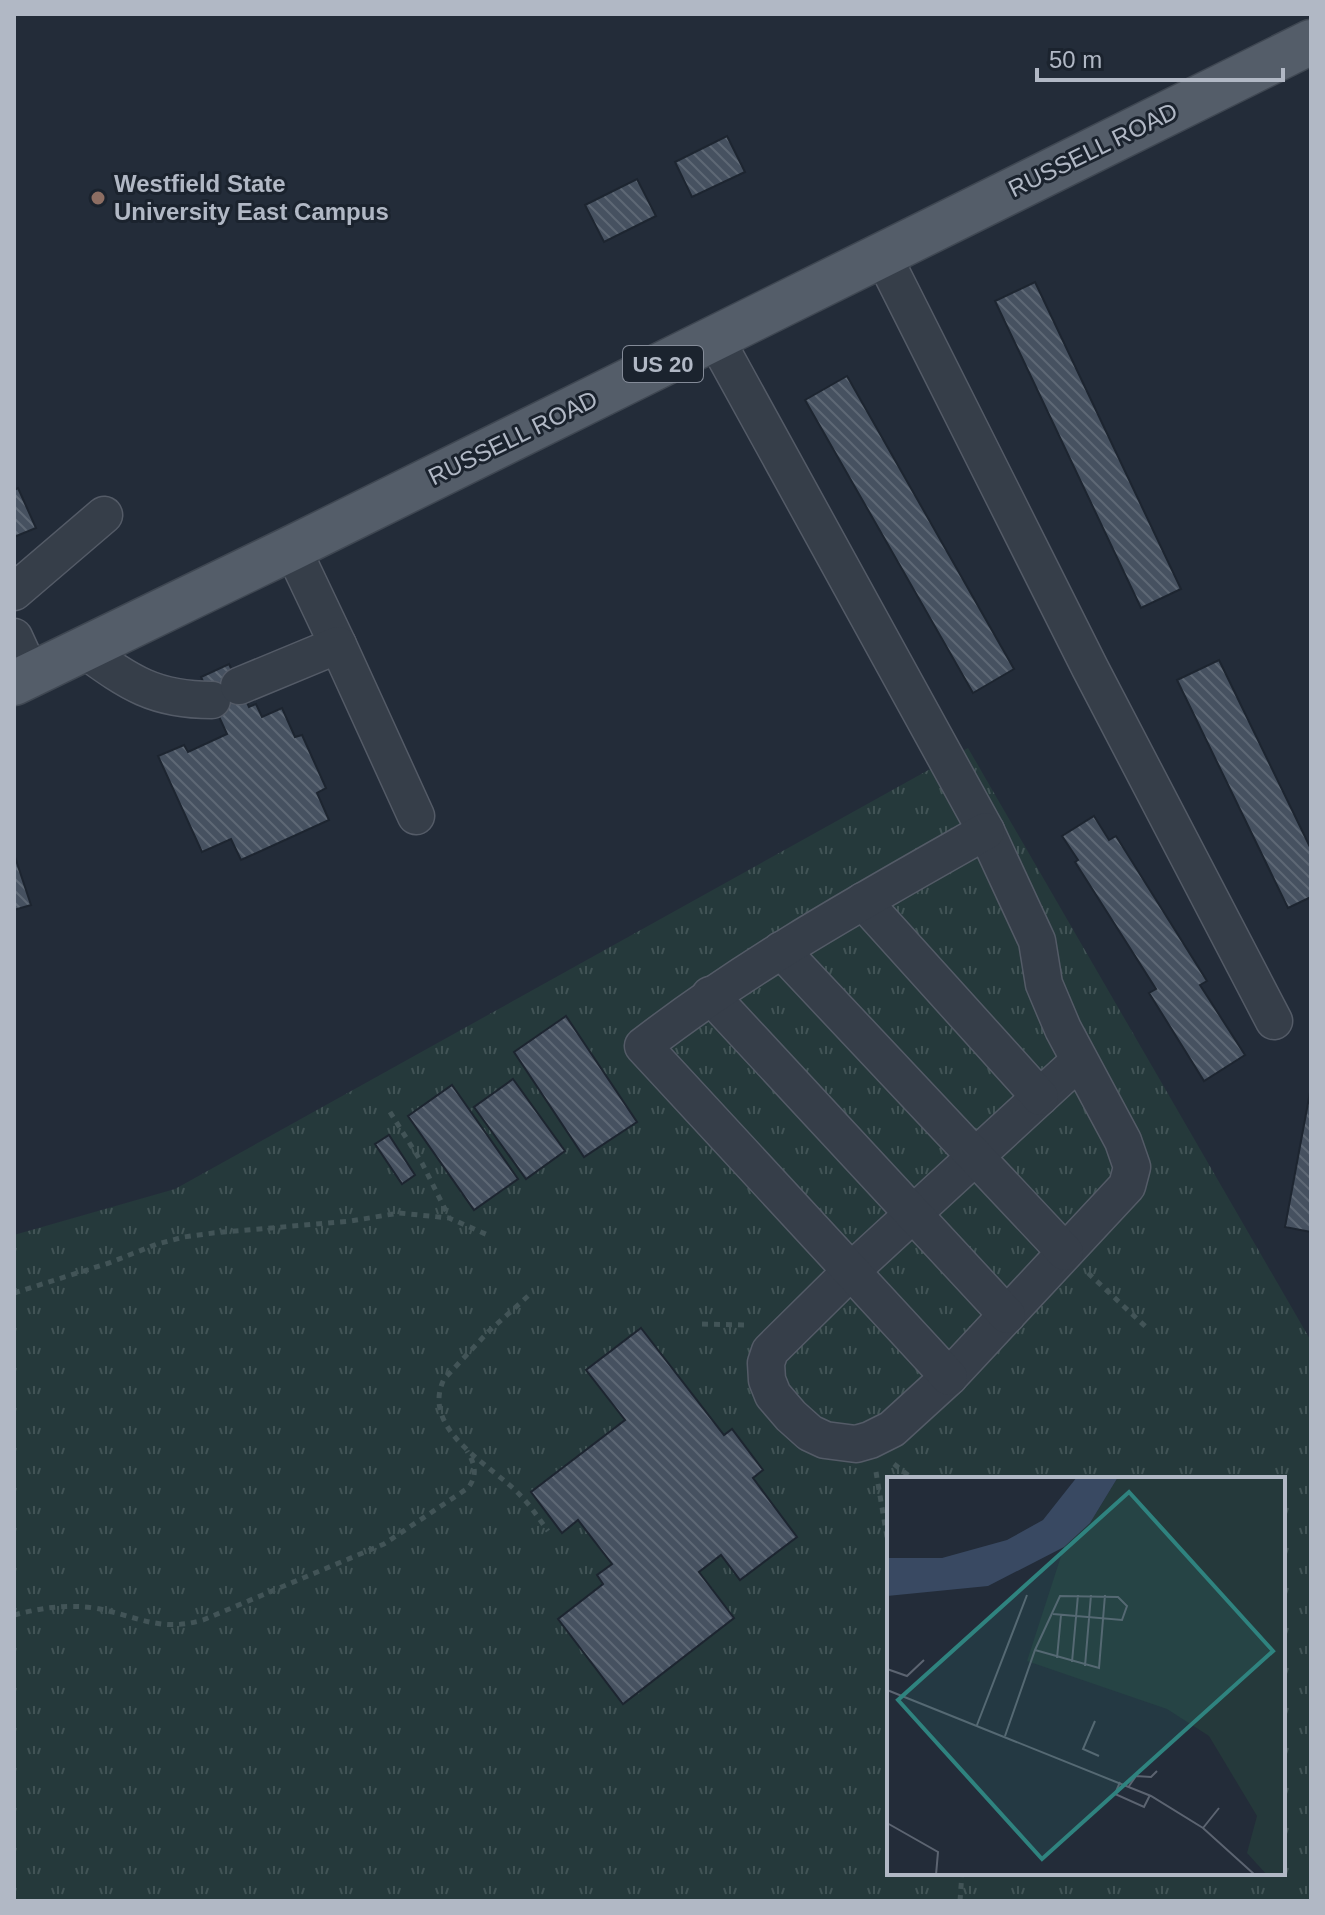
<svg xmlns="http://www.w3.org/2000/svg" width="1325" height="1915" font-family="Arial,sans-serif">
<defs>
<pattern id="grass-tufts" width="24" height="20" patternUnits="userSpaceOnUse" patternTransform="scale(2)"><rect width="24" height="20" fill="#25393b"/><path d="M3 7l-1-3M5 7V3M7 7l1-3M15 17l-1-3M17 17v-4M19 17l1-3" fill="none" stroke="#425456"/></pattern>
<pattern id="building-back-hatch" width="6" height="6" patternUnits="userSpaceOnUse" patternTransform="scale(2)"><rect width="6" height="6" fill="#465160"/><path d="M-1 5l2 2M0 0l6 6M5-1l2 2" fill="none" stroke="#5e6875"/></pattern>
</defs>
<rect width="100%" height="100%" fill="#232c39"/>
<path fill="url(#grass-tufts)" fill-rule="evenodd" d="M968 748 1311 1341V1901H14V1235L175 1189ZM889 1479H1283V1873H889Z"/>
<g fill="url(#building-back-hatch)" stroke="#1d2530" stroke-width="2">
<path d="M727 136 745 172 692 197 675 162Z"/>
<path d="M637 179 656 216 604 242 585 205Z"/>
<path d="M1035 282 1181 589 1141 608 995 301Z"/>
<path d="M847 376 1014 669 973 693 805 400Z"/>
<path d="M18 488 36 528 14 537V490Z"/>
<path d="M1219 660 1311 849V897L1288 908 1177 680Z"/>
<path d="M229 664 249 707 256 704 262 717 282 708 295 737 302 735 326 788 317 793 329 820 241 860 231 839 202 852 158 756 184 745 188 752 227 734 201 677Z"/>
<path d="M1094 816 1109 840 1116 836 1207 981 1200 985 1245 1055 1204 1081 1149 993 1156 989 1075 862 1078 860 1062 836Z"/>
<path d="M14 854 31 905 14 910Z"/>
<path d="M566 1016 637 1122 584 1157 514 1052Z"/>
<path d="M513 1079 565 1151 526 1179 474 1107Z"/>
<path d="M452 1085 518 1179 474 1210 408 1116Z"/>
<path d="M1311 1087V1232L1285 1227Z"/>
<path d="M389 1135 415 1175 402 1184 375 1144Z"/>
<path d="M641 1328 724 1435 732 1429 763 1470 753 1478 797 1537 740 1580 721 1555 699 1572 734 1618 623 1704 558 1619 603 1584 597 1575 612 1564 578 1520 562 1533 531 1492 625 1420 586 1370Z"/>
</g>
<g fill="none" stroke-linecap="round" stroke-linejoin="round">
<defs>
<g id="minor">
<path d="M882 254 1090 668 1274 1021"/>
<path d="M715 338 986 831 1037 941 1044 984 1063 1029 1123 1141 1132 1167 1127 1186 949 1377 892 1429 870 1440 856 1444 825 1440 810 1433 791 1416 773 1395 767 1380 766 1363 770 1351 851 1271 1079 1061"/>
<path d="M292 548 338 645"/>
<path d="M14 592 104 515"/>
<path d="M14 637 31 674"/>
<path d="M83 649C129 682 153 700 212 700"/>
<path d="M239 686 338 645 416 816"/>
<path d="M863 901 1040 1097"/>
<path d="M781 950 1065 1252"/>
<path d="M710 995 1007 1315"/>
<path d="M949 1377 643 1046C750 963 868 898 986 831"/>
</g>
<path id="major" d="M14 683 292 548 1311 42"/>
</defs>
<use href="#minor" stroke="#545b67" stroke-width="39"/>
<use href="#major" stroke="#3f4752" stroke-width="47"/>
<g stroke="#425457" stroke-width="5" stroke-dasharray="6 6" stroke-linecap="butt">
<path d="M390 1112 422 1163 449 1217"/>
<path d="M1088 1273 1146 1327"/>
<path d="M14 1293 109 1263 157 1244 184 1237 213 1233 351 1221 399 1213 449 1218 490 1236"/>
<path d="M528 1296 489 1331 444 1379C419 1431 494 1466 521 1496 531 1506 539 1519 548 1531"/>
<path d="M702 1324 748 1325"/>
<path d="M894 1464 913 1479"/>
<path d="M876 1472 889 1549"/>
<path d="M14 1615C41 1608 65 1604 94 1608 136 1615 158 1633 203 1620L384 1544 468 1488C478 1475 475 1464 467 1451"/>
<path d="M960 1901 962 1873"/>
</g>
<use href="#minor" stroke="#363e49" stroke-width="36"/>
<use href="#major" stroke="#545d69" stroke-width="44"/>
</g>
<circle fill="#8d6e63" stroke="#1b232e" stroke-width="3" cx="98" cy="198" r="8"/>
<g text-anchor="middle" stroke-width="6" stroke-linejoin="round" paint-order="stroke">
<rect fill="#1b232e" stroke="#848b98" stroke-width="2" x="623" y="346" width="80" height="36" rx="6"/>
<g font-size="22" font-weight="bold" fill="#b1b8c5">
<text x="663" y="372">US 20</text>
</g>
<g font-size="24" fill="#b1b8c5" stroke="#1b232e">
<text transform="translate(1093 150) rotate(-26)" y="8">RUSSELL ROAD</text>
<text transform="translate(513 438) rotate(-26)" y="8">RUSSELL ROAD</text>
</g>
<g font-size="24" font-weight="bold" fill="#b1b8c5" stroke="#1b232e" text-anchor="start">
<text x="114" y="192">Westfield State<tspan x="114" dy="28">University East Campus</tspan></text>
</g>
</g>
<g transform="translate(887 1477)">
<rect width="398" height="398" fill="#232c39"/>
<path d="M231 0H398V398H380L360 376 370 339 322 259 280 232 140 184 177 70 203 46Z" fill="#25393b"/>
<path d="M190 0H231L203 46 177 70 101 109 0 119V81H55L120 63 156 43Z" fill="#394962"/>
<path fill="none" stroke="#5c6471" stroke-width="2" d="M148 173 212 191 218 118M170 181 174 138M185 185 191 118M198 189 204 118M0 192 20 199 37 183M0 213 264 319 316 351 368 398M208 244 196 272 212 279M90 248 140 118M118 259 148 173 173 119 231 120 240 129 235 143 166 137M233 305 228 317 257 330 263 318M242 309 249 299 264 300 270 294M0 346 51 375 49 398M316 351 332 331"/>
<path fill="#2f837f" fill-opacity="0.15" stroke="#2f837f" stroke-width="4" d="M242 15 386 174 155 382 11 223Z"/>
<rect width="398" height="398" fill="none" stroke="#b1b8c5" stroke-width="4"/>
</g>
<rect width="1325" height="1915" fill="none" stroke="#b1b8c5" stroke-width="32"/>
<path d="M1037 68v12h246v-12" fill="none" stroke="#b1b8c5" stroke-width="4"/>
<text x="1049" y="68" font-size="24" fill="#b1b8c5" stroke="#1b232e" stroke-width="6" paint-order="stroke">50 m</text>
</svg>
